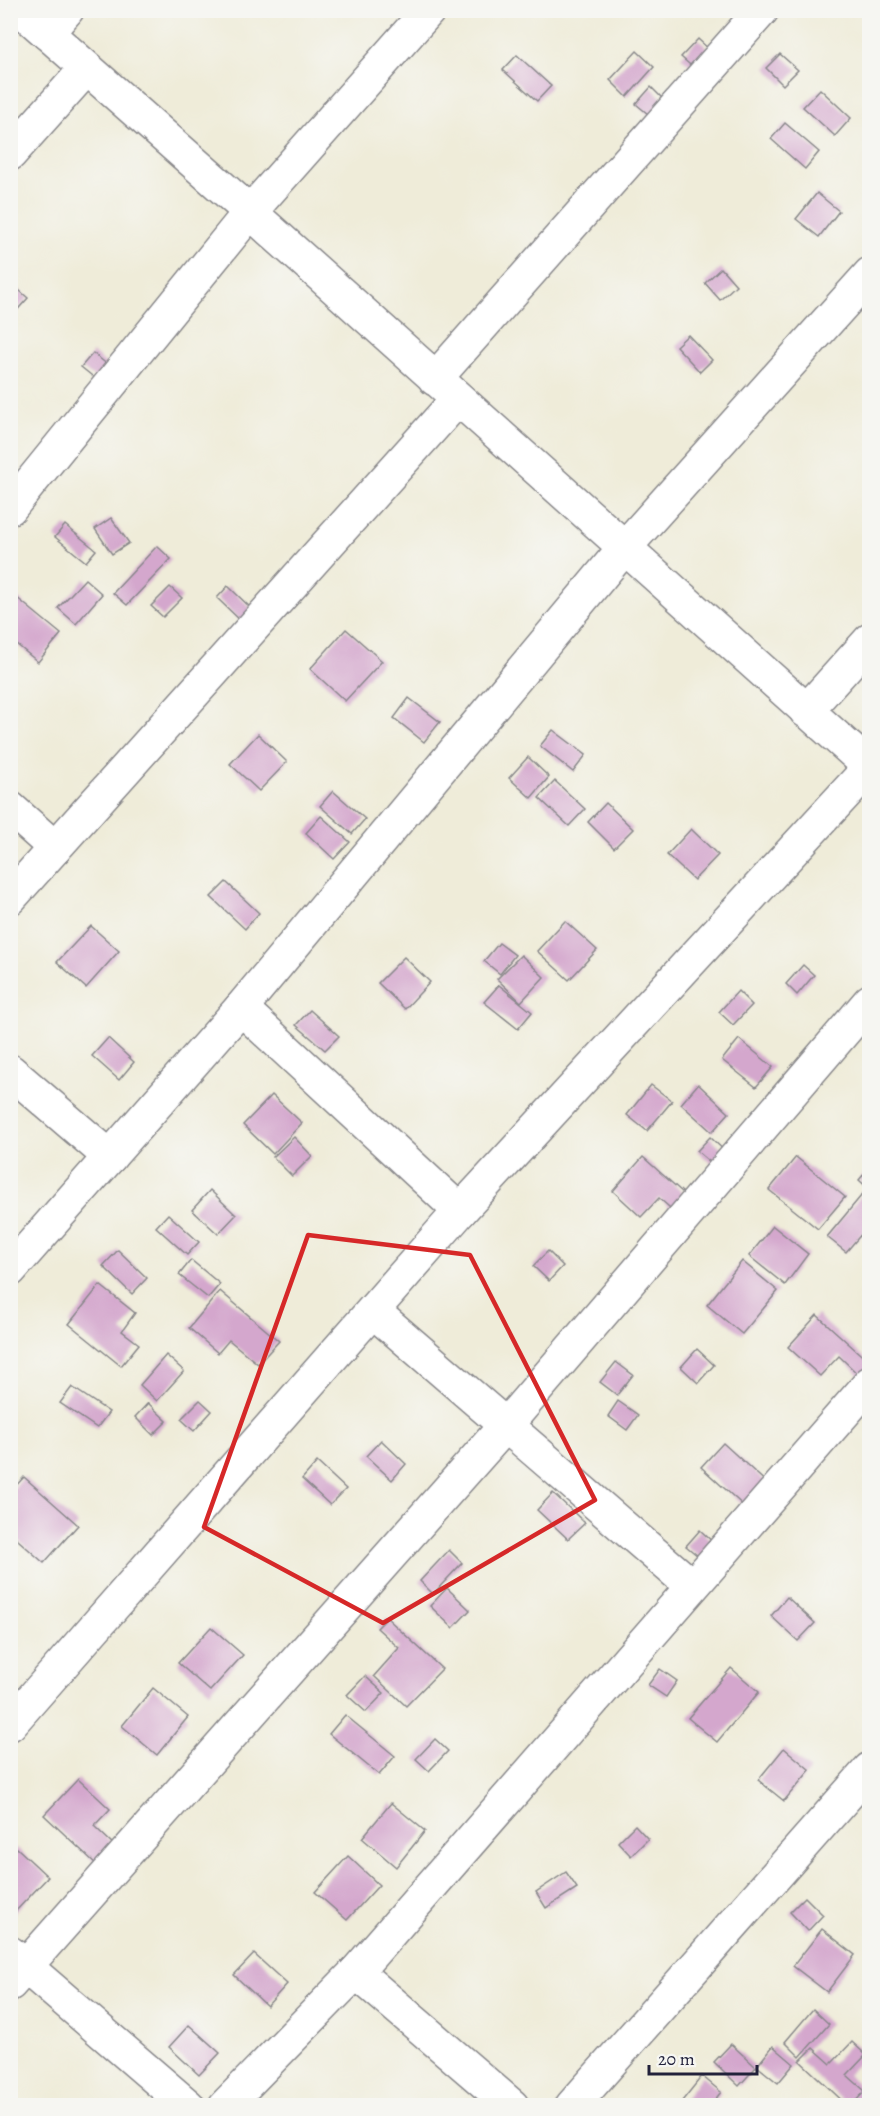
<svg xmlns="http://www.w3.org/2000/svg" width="880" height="2116" font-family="Alegreya,serif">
<rect width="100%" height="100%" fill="#f6f6f2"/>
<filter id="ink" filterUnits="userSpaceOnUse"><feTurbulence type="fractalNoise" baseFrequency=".0167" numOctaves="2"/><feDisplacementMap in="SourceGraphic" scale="12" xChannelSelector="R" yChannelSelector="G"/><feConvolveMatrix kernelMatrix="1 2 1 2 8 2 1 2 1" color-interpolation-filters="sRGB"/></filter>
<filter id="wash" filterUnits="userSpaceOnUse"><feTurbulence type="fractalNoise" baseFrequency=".008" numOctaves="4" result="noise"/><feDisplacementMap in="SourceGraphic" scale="24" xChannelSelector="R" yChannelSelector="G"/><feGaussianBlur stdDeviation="1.35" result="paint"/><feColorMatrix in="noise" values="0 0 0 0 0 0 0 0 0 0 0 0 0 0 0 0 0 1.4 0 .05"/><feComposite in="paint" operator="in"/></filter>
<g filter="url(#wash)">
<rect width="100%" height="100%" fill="#efecd9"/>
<g id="blocks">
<g fill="#d4a7cd">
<path d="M698 39 713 53 696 70 681 57Z"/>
<path d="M637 51 654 67 627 97 610 80Z"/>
<path d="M780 54 798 70 783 85 766 68Z"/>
<path d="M517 55 551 86 537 101 503 70Z"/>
<path d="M651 87 668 104 654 119 636 104Z"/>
<path d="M820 89 851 118 835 136 803 107Z"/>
<path d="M785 123 819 152 805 169 771 139Z"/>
<path d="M817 193 839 211 819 237 796 219Z"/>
<path d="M721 268 736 285 720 300 705 283Z"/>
<path d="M12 284 28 298 10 318V285Z"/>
<path d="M688 335 712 360 700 372 676 346Z"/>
<path d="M93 353 124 378 112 392 81 367Z"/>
<path d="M111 518 129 543 112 554 95 529Z"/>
<path d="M65 525 96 550 86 562 55 537Z"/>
<path d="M157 546 171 559 127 605 113 593Z"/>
<path d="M85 579 102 594 76 624 58 608Z"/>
<path d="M228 586 254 611 243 623 217 598Z"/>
<path d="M170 587 182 598 163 617 151 606Z"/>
<path d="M10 592 61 634 38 662 10 639Z"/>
<path d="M346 629 382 661 345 701 310 669Z"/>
<path d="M409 698 440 722 424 742 394 718Z"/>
<path d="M553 730 586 755 573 772 540 746Z"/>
<path d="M258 734 287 762 259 791 230 764Z"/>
<path d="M528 757 549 777 531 798 509 778Z"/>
<path d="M555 781 585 809 569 826 539 798Z"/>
<path d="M333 791 365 819 352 834 320 806Z"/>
<path d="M606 803 633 829 614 848 588 822Z"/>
<path d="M321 816 350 842 334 859 306 833Z"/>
<path d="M691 829 718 855 694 880 667 855Z"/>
<path d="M226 882 259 913 245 929 211 897Z"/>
<path d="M565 921 597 950 569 980 537 951Z"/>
<path d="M91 926 119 951 86 988 57 962Z"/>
<path d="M499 943 515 955 500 974 484 961Z"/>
<path d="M521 955 544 977 521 1002 497 979Z"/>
<path d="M404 957 430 982 405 1009 378 983Z"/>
<path d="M803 965 814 975 797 995 786 984Z"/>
<path d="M499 985 532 1012 518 1029 484 1002Z"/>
<path d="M738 991 752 1005 733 1025 719 1012Z"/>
<path d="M310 1010 339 1036 325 1050 296 1025Z"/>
<path d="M108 1038 134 1062 119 1080 92 1056Z"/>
<path d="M739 1039 773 1067 756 1087 722 1060Z"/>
<path d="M698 1084 729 1113 712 1132 681 1104Z"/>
<path d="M651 1085 672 1101 647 1131 627 1115Z"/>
<path d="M272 1095 302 1123 273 1154 243 1125Z"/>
<path d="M294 1137 312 1156 292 1176 273 1157Z"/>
<path d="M710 1137 729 1155 717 1168 697 1151Z"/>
<path d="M643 1157 692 1201 678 1215 659 1198 641 1217 613 1191Z"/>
<path d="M796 1157 845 1197 818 1229 769 1190Z"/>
<path d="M870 1167V1190L859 1180Z"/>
<path d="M210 1190 236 1215 218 1234 192 1210Z"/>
<path d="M866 1190 870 1193V1224L846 1252 827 1237Z"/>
<path d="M168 1214 199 1242 187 1255 156 1227Z"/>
<path d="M773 1226 808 1254 785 1285 749 1256Z"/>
<path d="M118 1250 147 1278 132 1294 103 1266Z"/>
<path d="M548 1251 563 1266 549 1281 533 1266Z"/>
<path d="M191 1260 220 1284 208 1298 179 1275Z"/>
<path d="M742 1261 778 1291 742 1334 707 1305Z"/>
<path d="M100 1285 135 1313 122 1331 139 1344 121 1366 69 1324Z"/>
<path d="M220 1291 279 1341 258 1364 229 1340 218 1353 189 1328Z"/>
<path d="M817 1315 870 1363V1371L863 1379 839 1356 820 1376 788 1347Z"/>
<path d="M697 1349 714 1365 698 1383 681 1367Z"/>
<path d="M166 1355 184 1371 157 1401 140 1385Z"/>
<path d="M616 1362 633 1375 617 1395 600 1382Z"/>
<path d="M72 1387 109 1412 97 1428 60 1403Z"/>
<path d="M200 1400 212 1411 194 1431 181 1419Z"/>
<path d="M618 1401 638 1415 627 1430 608 1416Z"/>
<path d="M148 1403 167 1421 153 1435 135 1417Z"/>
<path d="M381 1440 406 1464 392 1480 366 1456Z"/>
<path d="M723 1443 769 1485 747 1509 701 1467Z"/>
<path d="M317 1462 346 1489 330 1505 302 1479Z"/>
<path d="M24 1477 78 1525 44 1563 10 1533V1492Z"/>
<path d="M553 1493 585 1523 568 1539 537 1510Z"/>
<path d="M700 1530 717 1546 704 1561 686 1546Z"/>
<path d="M449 1550 462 1563 433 1594 420 1581Z"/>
<path d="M447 1588 470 1610 453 1628 430 1606Z"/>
<path d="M787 1597 815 1623 798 1641 771 1616Z"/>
<path d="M387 1618 442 1669 406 1706 374 1676 399 1648 377 1628Z"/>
<path d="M211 1627 243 1655 210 1691 178 1663Z"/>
<path d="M731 1668 759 1692 717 1742 688 1718Z"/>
<path d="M660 1669 677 1681 666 1697 648 1685Z"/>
<path d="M365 1676 384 1693 366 1712 347 1695Z"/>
<path d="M153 1688 188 1717 157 1755 122 1726Z"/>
<path d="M345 1715 395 1756 379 1775 329 1734Z"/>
<path d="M435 1739 448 1751 429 1771 416 1759Z"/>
<path d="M784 1748 810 1770 784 1801 758 1780Z"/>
<path d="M78 1779 110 1809 94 1826 115 1846 97 1865 44 1815Z"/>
<path d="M391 1803 425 1831 396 1867 362 1838Z"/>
<path d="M635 1825 648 1839 631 1856 618 1842Z"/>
<path d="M17 1848 48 1877 13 1914 10 1912V1855Z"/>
<path d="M348 1856 379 1885 347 1920 315 1892Z"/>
<path d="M566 1872 577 1888 546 1908 536 1892Z"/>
<path d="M805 1897 823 1915 808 1931 790 1912Z"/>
<path d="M822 1929 855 1955 827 1992 793 1966Z"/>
<path d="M254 1954 287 1984 267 2006 234 1975Z"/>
<path d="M813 2009 829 2024 800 2057 785 2042Z"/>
<path d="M189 2025 220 2053 199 2075 169 2047Z"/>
<path d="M852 2042 866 2055 847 2075 865 2091 851 2106H848L800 2061 813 2048 831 2064Z"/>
<path d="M731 2044 756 2067 739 2086 714 2062Z"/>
<path d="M773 2046 794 2064 778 2083 757 2066Z"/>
<path d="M702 2076 721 2092 710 2106H678Z"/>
</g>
</g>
</g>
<g filter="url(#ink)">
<use href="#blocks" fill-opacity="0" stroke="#88878a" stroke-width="1.5"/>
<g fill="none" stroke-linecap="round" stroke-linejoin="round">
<defs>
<g id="minor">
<path d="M47 33 67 10"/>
<path d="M10 154 86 69"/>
<path d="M435 379 762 10"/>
<path d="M10 508 250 212 429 10"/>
<path d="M806 711 870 640"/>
<path d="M10 808 55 848"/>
<path d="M10 898 457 400"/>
<path d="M241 1008 460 1211"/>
<path d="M10 1071 110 1157"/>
<path d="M10 1270 241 1008 625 547 870 274"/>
<path d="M373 1311 692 1586"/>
<path d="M10 1724 460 1211 870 767"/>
<path d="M10 1953 188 2106"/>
<path d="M356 1972 512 2106"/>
<path d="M10 1984 506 1425 870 1001"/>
<path d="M225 2106 356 1972 870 1383"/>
<path d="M572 2106 870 1769"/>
</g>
<path id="tertiary" d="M21 10 250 212 870 767"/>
</defs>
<use href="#minor" stroke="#88878a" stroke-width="36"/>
<use href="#tertiary" stroke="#88878a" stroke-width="36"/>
<use href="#minor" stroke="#fff" stroke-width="33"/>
<use href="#tertiary" stroke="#fff" stroke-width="33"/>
</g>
</g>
<path fill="none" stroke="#d62828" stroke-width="4.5" stroke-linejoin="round" d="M308 1235 470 1255 595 1500 383 1623 204 1527Z"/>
<rect width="880" height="2116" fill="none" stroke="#f6f6f2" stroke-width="36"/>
<path d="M649 2065v9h108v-9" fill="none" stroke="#22223b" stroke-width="3"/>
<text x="658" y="2065" font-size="18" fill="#22223b" stroke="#f6f6f2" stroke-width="4.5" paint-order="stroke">20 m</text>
</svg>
